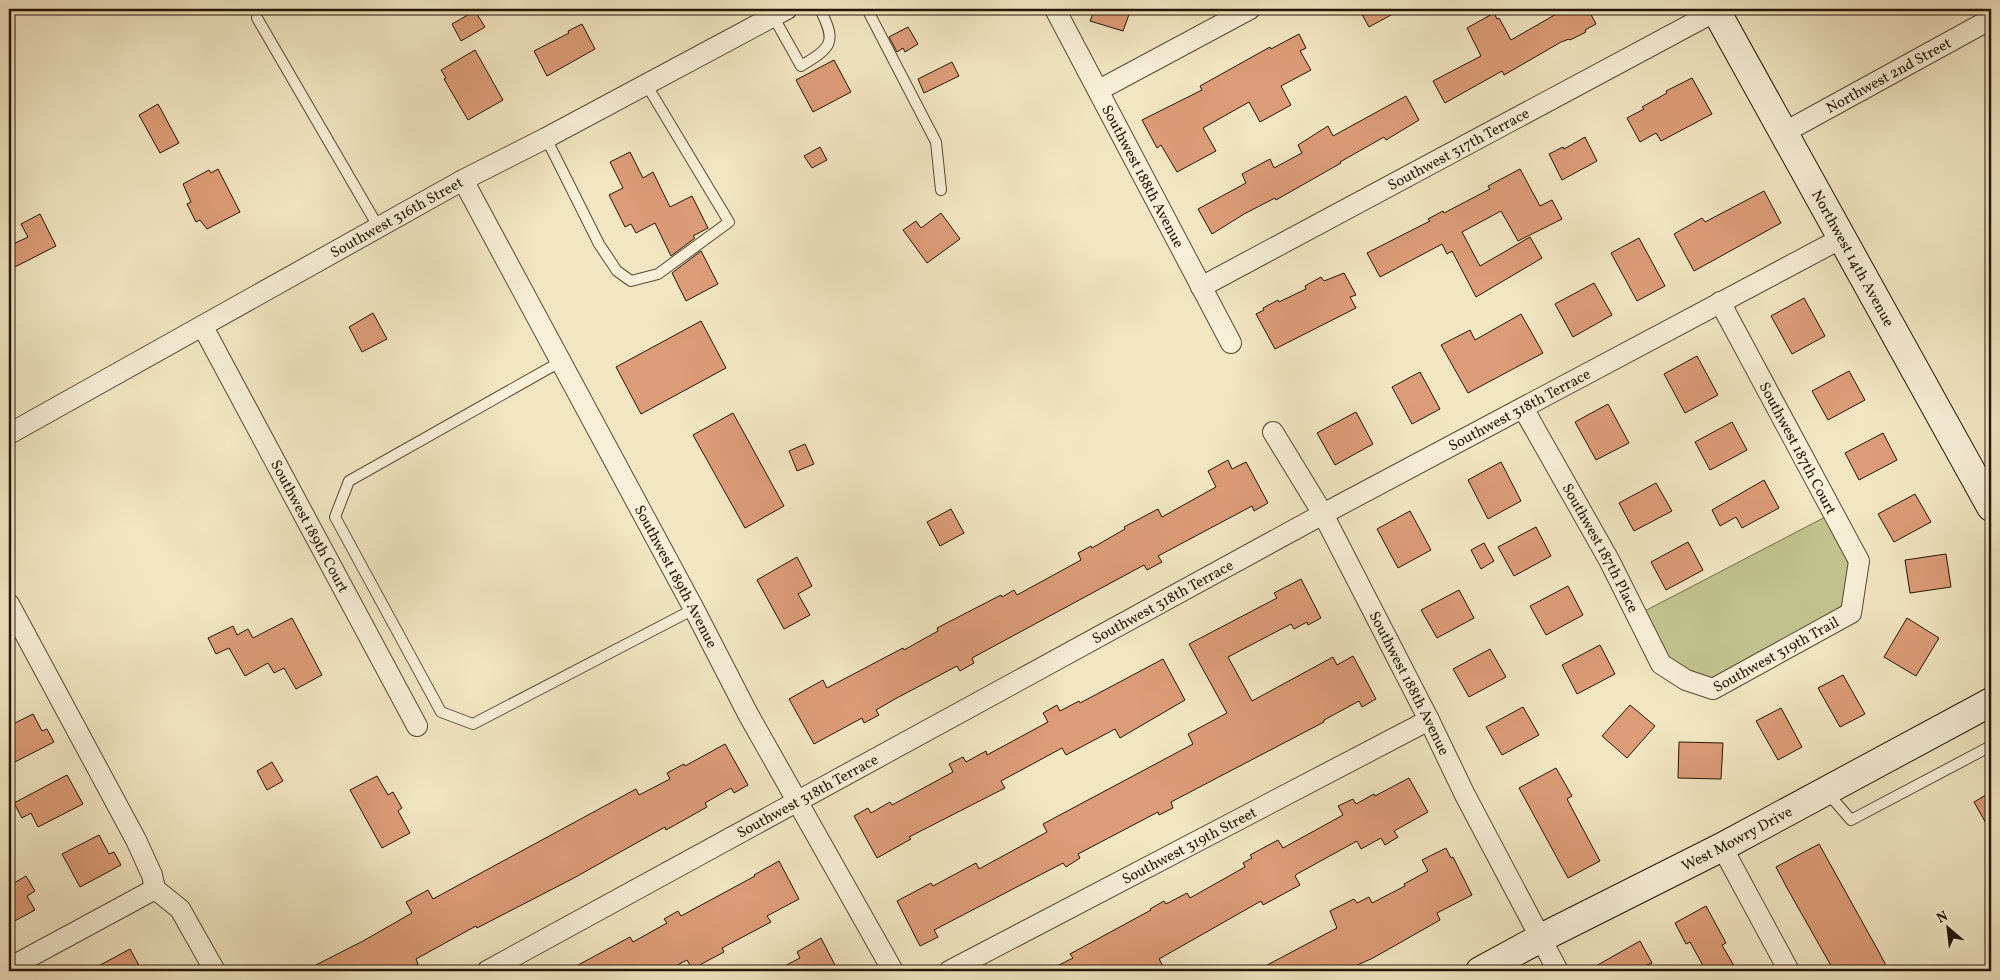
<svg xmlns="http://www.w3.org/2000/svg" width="2000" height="980" font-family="Vollkorn,serif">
<rect width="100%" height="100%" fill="#f2e6c2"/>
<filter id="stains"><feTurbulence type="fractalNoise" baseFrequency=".004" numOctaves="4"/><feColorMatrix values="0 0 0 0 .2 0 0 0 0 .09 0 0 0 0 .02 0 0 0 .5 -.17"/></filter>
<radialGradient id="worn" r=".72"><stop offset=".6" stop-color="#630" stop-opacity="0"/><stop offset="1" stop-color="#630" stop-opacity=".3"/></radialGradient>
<path fill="#c1c38f" stroke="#746c4a" d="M1831 514 1855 562 1849 611 1712 686 1662 662 1639 614Z"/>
<g fill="#dc9c77" stroke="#261404">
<path d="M1095 9H1131L1123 31 1090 21Z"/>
<path d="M1359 9H1402L1369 27Z"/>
<path d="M1565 9H1588L1596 24 1585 30 1586 32 1570 40 1569 39 1561 42 1504 75 1502 71 1445 103 1433 81 1481 56 1467 28 1494 13 1497 19 1499 18 1511 40Z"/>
<path d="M475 11 485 27 461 41 452 24Z"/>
<path d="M582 24 595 49 547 76 534 51 569 33 568 31Z"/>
<path d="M908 27 918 44 905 52 903 48 897 52 889 37Z"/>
<path d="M1299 34 1306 48 1300 51 1311 70 1281 86 1291 105 1260 122 1249 102 1203 128 1216 151 1177 172 1161 145 1157 148 1142 120 1202 90 1200 86 1270 47 1271 49Z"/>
<path d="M475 50 503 100 468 120 444 79 446 78 441 70Z"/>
<path d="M834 60 851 92 813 112 796 80Z"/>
<path d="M952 62 959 76 924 93 918 79Z"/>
<path d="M1692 78 1712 114 1661 141 1656 133 1640 142 1627 118 1644 109 1642 107 1667 93 1666 91Z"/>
<path d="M1406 96 1419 120 1386 140 1384 137 1340 162 1341 163 1276 200 1275 198 1244 214 1212 234 1198 209 1246 183 1242 174 1270 159 1274 168 1302 153 1298 145 1328 126 1333 136Z"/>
<path d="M158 104 179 143 160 153 139 115Z"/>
<path d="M1585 137 1597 161 1562 180 1549 154 1563 147 1564 149Z"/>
<path d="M820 147 827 160 812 168 804 156Z"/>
<path d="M630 152 643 178 653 172 670 207 692 196 708 228 693 236 695 238 671 256 655 223 636 233 631 224 625 227 609 195 623 188 610 162Z"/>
<path d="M218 169 240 212 207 229 200 220 196 222 187 204 191 202 183 184 209 170 211 173Z"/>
<path d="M1520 169 1540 206 1552 200 1562 219 1518 241 1501 211 1462 232 1480 266 1530 237 1542 258 1476 297 1452 251 1447 254 1442 244 1380 277 1367 253 1430 221 1428 219 1443 211 1444 213 1490 189 1488 186Z"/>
<path d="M1764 191 1781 223 1694 271 1674 234 1702 218 1705 222Z"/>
<path d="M941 213 960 239 927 263 903 230 916 221 921 228Z"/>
<path d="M40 214 56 246 9 270V246L28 237 21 224Z"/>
<path d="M1639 238 1665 286 1637 301 1611 253Z"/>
<path d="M701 251 718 284 686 301 672 273Z"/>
<path d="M1344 273 1356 295 1350 297 1356 308 1275 349 1256 314 1264 310 1263 308 1278 300 1279 302 1306 289 1305 286 1321 277 1324 281Z"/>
<path d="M1594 283 1612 315 1573 337 1555 304Z"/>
<path d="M1804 298 1825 336 1792 354 1771 316Z"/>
<path d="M373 313 387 339 362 352 349 327Z"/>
<path d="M1521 314 1543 353 1468 393 1441 345 1470 330 1475 340Z"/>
<path d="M701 321 726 368 641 414 616 367Z"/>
<path d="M1697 356 1718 395 1685 413 1664 374Z"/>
<path d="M1849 371 1865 400 1828 420 1812 391Z"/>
<path d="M1420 372 1440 409 1412 424 1392 387Z"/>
<path d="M1608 404 1629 443 1596 460 1575 422Z"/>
<path d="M1356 412 1373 444 1335 465 1317 433Z"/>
<path d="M733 413 784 506 745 528 693 435Z"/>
<path d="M1732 422 1747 450 1710 470 1695 442Z"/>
<path d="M1883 433 1897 460 1859 480 1845 453Z"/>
<path d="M805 444 814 464 797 471 789 451Z"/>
<path d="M1228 460 1232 469 1246 462 1268 503 1254 511 1252 506 1158 556 1162 562 1147 570 1144 565 972 658 974 663 960 671 957 666 895 699 876 710 879 715 864 723 862 718 814 744 789 699 823 680 827 688 903 648 904 650 938 631 937 628 1001 595 1002 597 1014 590 1017 595 1081 560 1078 553 1091 546 1092 548 1125 529 1124 527 1158 509 1162 517 1216 487 1208 471Z"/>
<path d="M1501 462 1521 501 1488 519 1468 480Z"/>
<path d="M1764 480 1779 508 1742 528 1736 517 1720 526 1712 510Z"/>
<path d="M1656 483 1672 511 1634 531 1619 503Z"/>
<path d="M1915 494 1931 522 1894 542 1878 514Z"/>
<path d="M951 509 964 533 940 546 927 522Z"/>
<path d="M1410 511 1431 550 1398 568 1377 529Z"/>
<path d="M1536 527 1551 556 1514 576 1498 547Z"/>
<path d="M1688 542 1703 570 1666 590 1651 562Z"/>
<path d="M1484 543 1494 561 1481 569 1471 550Z"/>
<path d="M1946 554 1951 587 1910 593 1905 560Z"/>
<path d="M797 557 812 586 798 594 810 615 784 629 757 580Z"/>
<path d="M1301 579 1321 618 1308 625 1307 622 1294 629 1291 624 1228 657 1252 701 1333 657 1337 665 1353 656 1376 699 1362 707 1359 701 1324 720V722L1171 802 1173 808 1159 815 1158 812 1078 854 1080 858 1066 867 1063 863 934 930 938 937 920 946 897 901 931 883 933 886 976 863 979 869 1047 832 1043 824 1193 744 1188 734 1227 713 1189 644 1277 598 1274 593Z"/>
<path d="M1568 586 1583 615 1546 635 1530 606Z"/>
<path d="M1459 590 1474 618 1437 638 1421 610Z"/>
<path d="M292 618 322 675 296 689 284 668 274 673 268 663 245 676 229 648 216 654 208 638 233 626 237 635 248 629 253 638Z"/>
<path d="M1907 618 1939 638 1916 676 1884 657Z"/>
<path d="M1600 645 1615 674 1577 694 1562 665Z"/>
<path d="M1490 649 1506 677 1469 697 1453 669Z"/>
<path d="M1163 659 1185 700 1120 738 1115 729 1066 755 1062 748 1001 781 1005 788 909 837 911 839 877 858 854 816 868 808 871 813 890 802 892 805 953 772 949 764 963 757 966 762 986 751 987 755 1048 722 1043 713 1057 705 1060 711 1079 701 1080 703Z"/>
<path d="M1843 675 1865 714 1840 727 1818 688Z"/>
<path d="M1630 705 1655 726 1627 758 1602 736Z"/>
<path d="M1523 707 1539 735 1502 755 1486 727Z"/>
<path d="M1781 708 1802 747 1778 760 1756 721Z"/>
<path d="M33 714 42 731 47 729 54 742 9 765V726Z"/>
<path d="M1679 742 1723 743 1721 779 1678 778Z"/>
<path d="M725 744 748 785 734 793 731 788 705 803 707 807 666 830 665 827 572 879 477 928 476 926 416 959 418 964 404 971H304L363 941 412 913 406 902 428 890 433 899 636 789 639 795 670 779 667 773 684 764 685 766Z"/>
<path d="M272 762 283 781 267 790 257 771Z"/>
<path d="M1556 768 1572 796 1567 799 1600 861 1568 878 1519 788Z"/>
<path d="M67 775 83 804 38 827 31 813 22 818 14 803Z"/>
<path d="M377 776 388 795 393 792 402 808 398 811 410 833 382 848 350 790Z"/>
<path d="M1409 778 1428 812 1394 831 1398 837 1385 845 1381 838 1361 849 1357 841 1297 874 1295 876 1300 885 1263 905 1261 901 1159 959 1163 966 1152 971H1047L1073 958 1070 954 1151 910 1150 909 1164 901 1166 904 1187 893 1190 898 1245 867 1243 863 1252 858 1250 855 1278 840 1283 848 1343 815 1338 806 1353 799 1356 804 1374 794 1375 796Z"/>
<path d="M1991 792V832L1974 802Z"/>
<path d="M99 835 109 854 114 852 121 865 80 887 62 854Z"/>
<path d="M1819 844 1880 954 1889 971H1834L1787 888 1776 867Z"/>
<path d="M1446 848 1451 858 1453 857 1472 895 1437 913 1440 920 1373 958 1344 971H1256L1337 928 1330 911 1354 899 1357 903 1369 897 1372 903 1405 886 1404 884 1428 871 1422 860Z"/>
<path d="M779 861 799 899 767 916 771 922 722 948 724 952 692 969 687 960 666 971H567L630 937 633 942 667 923 664 919 678 911 681 916 755 876 754 875Z"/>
<path d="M26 876 35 891 27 896 35 910 9 924V886Z"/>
<path d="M1706 906 1726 943 1722 945 1737 971H1706L1690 942 1686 944 1675 923Z"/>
<path d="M821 938 838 971H775L800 958 797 952Z"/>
<path d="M1640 941 1652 963 1647 965 1650 971H1587Z"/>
<path d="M130 949 142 971H89Z"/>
</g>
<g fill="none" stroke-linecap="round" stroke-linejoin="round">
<defs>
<g id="lane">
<path d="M867 9 936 142 941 190"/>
<path d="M773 16 801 66C832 47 837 43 820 9"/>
<path d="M257 18 379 228"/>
<path d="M546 138 599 244 617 271 631 281 658 274 729 222 646 84"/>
<path d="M560 362 349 481 335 517 441 712 473 724 694 609"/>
<path d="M1826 791 1851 820 1991 746"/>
</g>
<g id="street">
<path id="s1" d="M1055 9 1231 343"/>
<path d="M1099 90 1250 9"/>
<path id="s2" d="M1785 132 1991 19"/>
<path id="s3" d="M463 180 694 609 748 714 893 971"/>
<path id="s4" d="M1201 287 1716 11"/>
<path id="s5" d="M203 327 417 726"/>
<path id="s6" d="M1523 408 1609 560 1661 664 1686 680 1713 689 1851 613 1859 561 1720 302"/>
<path id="s7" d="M1273 432 1323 514 1429 720 1465 795 1558 971"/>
<path id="s8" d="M9 434 463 180 546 138 787 9"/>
<path d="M9 604 136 840 152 875 155 889"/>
<path d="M1722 847 1789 971"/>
<path d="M155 889 180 909 215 971"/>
<path d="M9 968 155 889"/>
<path id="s9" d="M487 971 1323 514 1842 238"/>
<path id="s10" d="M949 971 1429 720"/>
</g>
<g id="secondary">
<path id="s11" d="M1715 9 1991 507"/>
<path id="s12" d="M1480 971 1539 939 1722 847 1991 702"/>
</g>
</defs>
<use href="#lane" stroke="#594834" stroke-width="12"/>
<use href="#street" stroke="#594834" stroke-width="22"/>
<use href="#secondary" stroke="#261404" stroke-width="30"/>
<use href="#lane" stroke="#f7efd7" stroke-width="10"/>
<use href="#street" stroke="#f7efd7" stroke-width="20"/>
<use href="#secondary" stroke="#f7efd7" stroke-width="28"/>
</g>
<g text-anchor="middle" stroke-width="4" stroke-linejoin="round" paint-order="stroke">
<g font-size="15" fill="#261404" stroke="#f7efd7">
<text dy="5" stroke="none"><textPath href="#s2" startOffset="118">Northwest 2nd Street</textPath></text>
<text dy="5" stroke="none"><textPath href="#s4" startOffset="292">Southwest 317th Terrace</textPath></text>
<text dy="5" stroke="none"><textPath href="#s1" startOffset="189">Southwest 188th Avenue</textPath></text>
<text dy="5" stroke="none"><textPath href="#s8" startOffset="444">Southwest 316th Street</textPath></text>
<text dy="5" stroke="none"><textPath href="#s11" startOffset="285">Northwest 14th Avenue</textPath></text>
<text dy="5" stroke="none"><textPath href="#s9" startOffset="1175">Southwest 318th Terrace</textPath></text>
<text transform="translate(1798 448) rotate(62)" y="5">Southwest 187th Court</text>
<text dy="5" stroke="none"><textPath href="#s5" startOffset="226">Southwest 189th Court</textPath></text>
<text dy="5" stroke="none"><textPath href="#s6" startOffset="160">Southwest 187th Place</textPath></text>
<text dy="5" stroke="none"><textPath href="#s3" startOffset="450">Southwest 189th Avenue</textPath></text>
<text dy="5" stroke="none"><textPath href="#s9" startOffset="770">Southwest 318th Terrace</textPath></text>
<text dy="5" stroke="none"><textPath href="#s6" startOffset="421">Southwest 319th Trail</textPath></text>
<text dy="5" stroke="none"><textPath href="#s7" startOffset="286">Southwest 188th Avenue</textPath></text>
<text dy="5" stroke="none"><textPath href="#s9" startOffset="365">Southwest 318th Terrace</textPath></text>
<text dy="5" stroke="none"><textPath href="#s12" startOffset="289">West Mowry Drive</textPath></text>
<text dy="5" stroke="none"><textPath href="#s10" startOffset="271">Southwest 319th Street</textPath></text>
</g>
</g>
<rect width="2000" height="980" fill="none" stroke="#f2e6c2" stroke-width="30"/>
<rect x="10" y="10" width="1980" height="960" fill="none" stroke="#261404" stroke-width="2.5"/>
<rect x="15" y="15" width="1970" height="950" fill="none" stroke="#261404"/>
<g transform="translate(1948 928) rotate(332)" stroke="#f7efd7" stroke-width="4" paint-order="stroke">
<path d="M0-4L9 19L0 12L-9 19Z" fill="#261404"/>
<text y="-8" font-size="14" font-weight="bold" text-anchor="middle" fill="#261404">N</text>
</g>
<rect width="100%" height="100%" filter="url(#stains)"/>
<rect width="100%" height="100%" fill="url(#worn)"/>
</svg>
